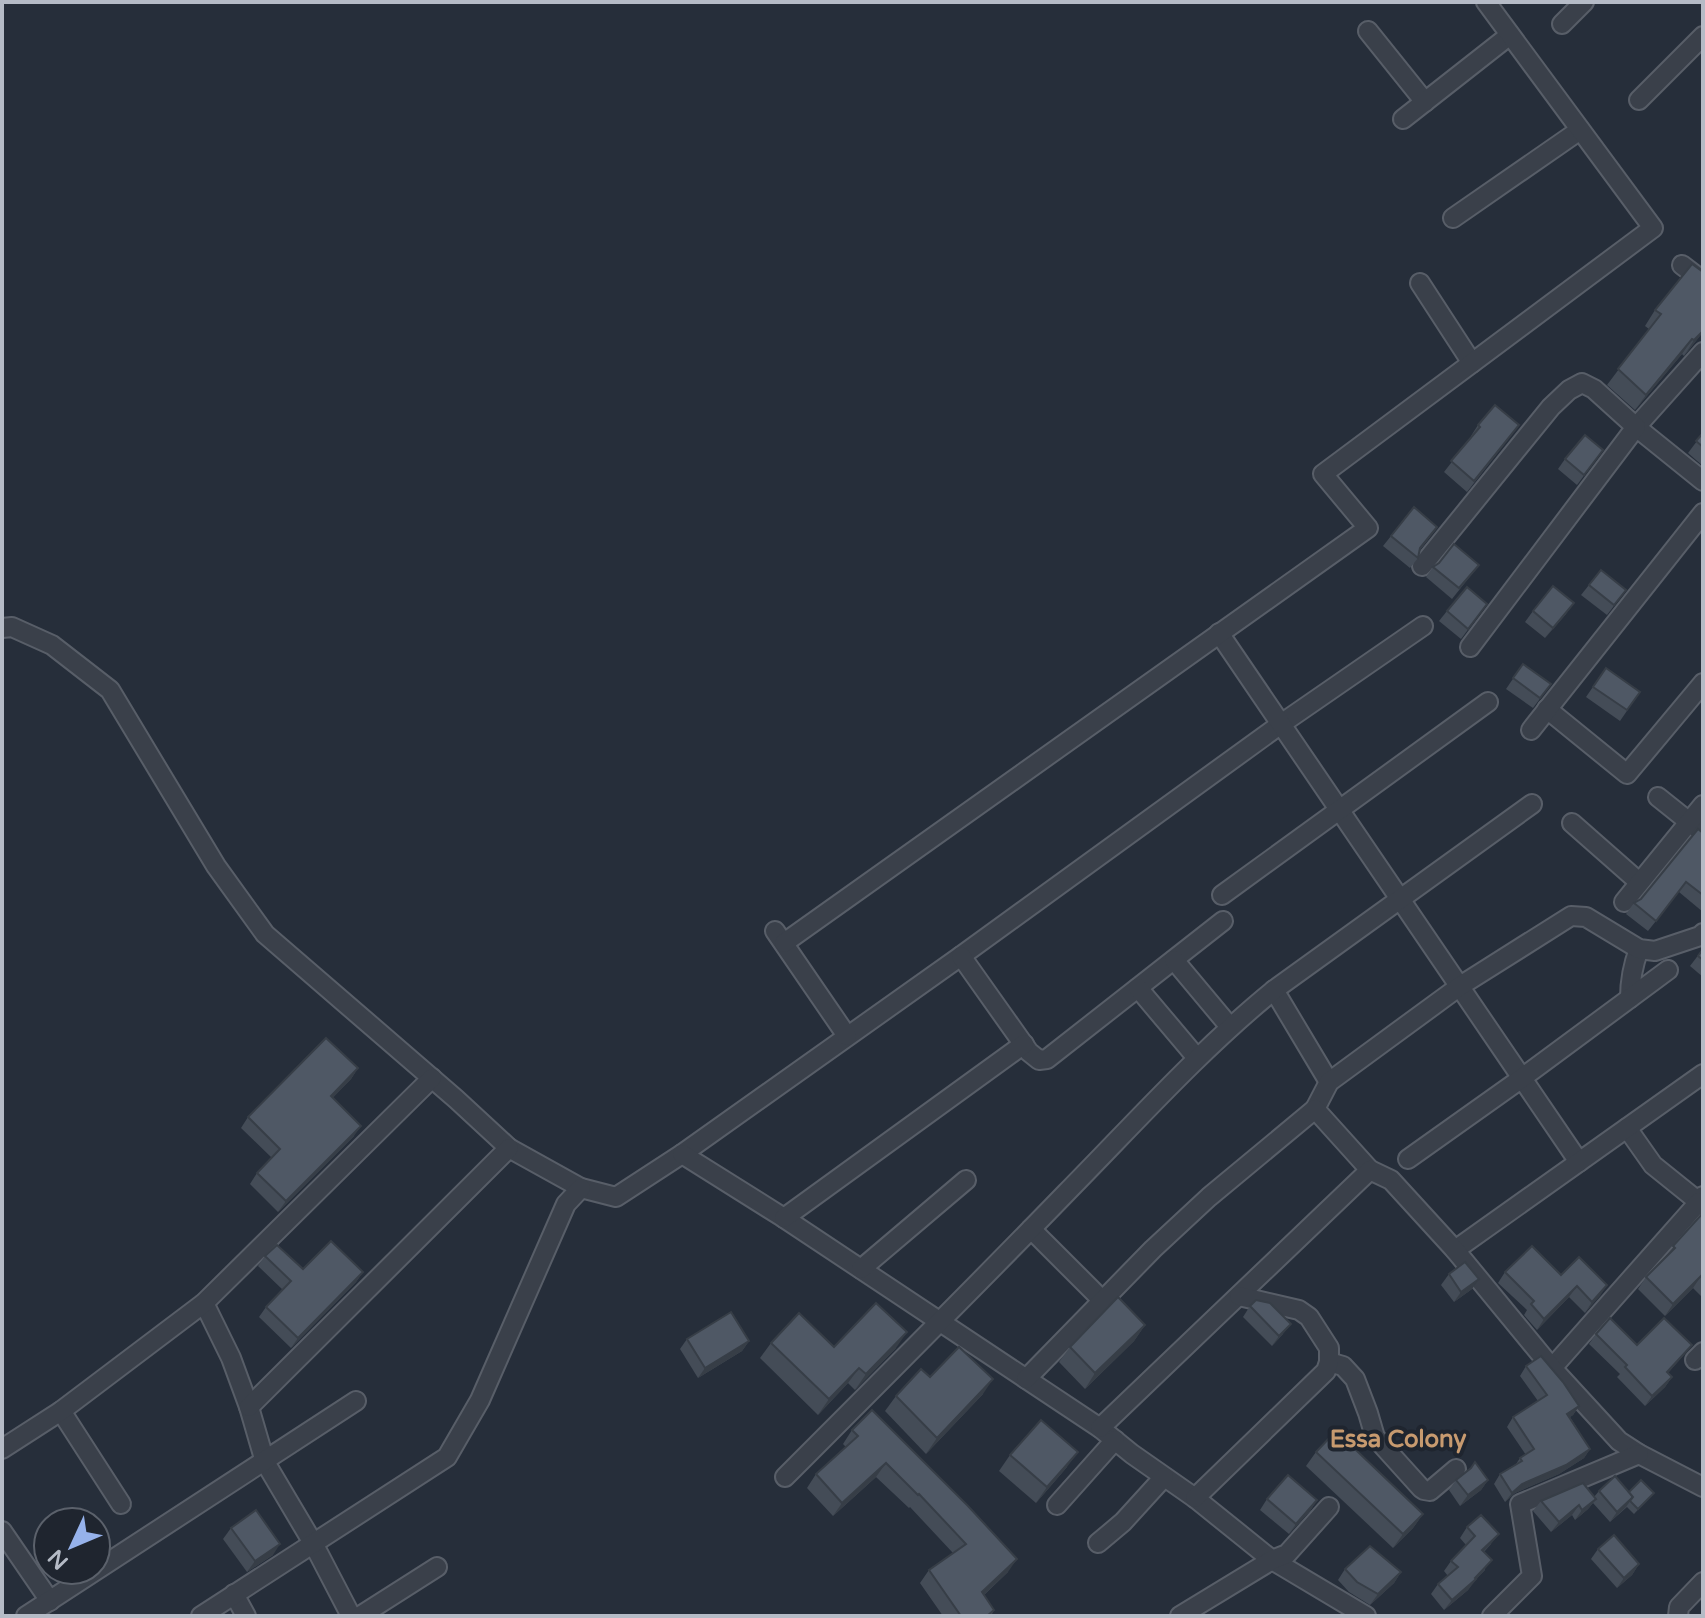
<svg xmlns="http://www.w3.org/2000/svg" width="1705" height="1618" font-family="'Varela Round',sans-serif">
<rect width="100%" height="100%" fill="#262e3a"/>
<g fill="none" stroke-linecap="round" stroke-linejoin="round">
<defs>
<g id="street">
<path d="M1562 24 1584 2"/>
<path d="M1368 31 1425 102"/>
<path d="M1639 100 1703 36"/>
<path d="M1403 119 1510 35"/>
<path d="M1453 218 1580 130"/>
<path d="M1682 265 1703 281"/>
<path d="M1420 283 1472 363"/>
<path d="M1703 352 1636 427 1703 481"/>
<path d="M1422 566 1551 407 1569 390 1582 383 1594 389 1636 427 1470 647"/>
<path d="M2 628 12 627 52 645 110 690 216 866 265 934 456 1099 509 1148 581 1188 616 1197 682 1154 961 956 1281 724 1423 626"/>
<path d="M1219 633 1579 1162"/>
<path d="M1547 709 1627 774 1703 683"/>
<path d="M1531 730 1703 513"/>
<path d="M1658 797 1703 833"/>
<path d="M1572 823 1639 882"/>
<path d="M1222 895 1488 702"/>
<path d="M1624 902 1703 805"/>
<path d="M775 931 847 1036"/>
<path d="M784 943 1368 528 1323 474 1653 228 1486 2"/>
<path d="M961 956 1029 1052 1039 1060 1047 1059 1223 921"/>
<path d="M1174 960 1230 1027"/>
<path d="M1138 988 1197 1058"/>
<path d="M1274 990 1329 1082"/>
<path d="M1630 998C1630 981 1633 965 1639 949"/>
<path d="M1315 1109 1329 1082 1460 986 1571 916 1586 917 1639 949 1655 951 1700 936 1703 933"/>
<path d="M1627 1128 1653 1165 1699 1202 1703 1196"/>
<path d="M682 1154 784 1218 1100 1428 1132 1454 1195 1498 1272 1560 1366 1616"/>
<path d="M1408 1159 1522 1078 1668 970"/>
<path d="M784 1218 1024 1044"/>
<path d="M1031 1229 1103 1301"/>
<path d="M1455 1250 1703 1074"/>
<path d="M861 1269 966 1180"/>
<path d="M204 1303 231 1358 249 1407 265 1462 313 1543 351 1616"/>
<path d="M1695 1360 1703 1352"/>
<path d="M1329 1362 1343 1366 1355 1379 1368 1413 1375 1437 1421 1488 1424 1490 1430 1491 1456 1469"/>
<path d="M1552 1368 1699 1202 1703 1206"/>
<path d="M1026 1379 1153 1249 1209 1197 1315 1109 1370 1170"/>
<path d="M249 1407 509 1148"/>
<path d="M61 1411 121 1504"/>
<path d="M1100 1428 1370 1170 1391 1180 1455 1250 1552 1368 1619 1441 1639 1454 1703 1487"/>
<path d="M2 1449 61 1411 204 1303 432 1078"/>
<path d="M785 1477C879 1383 973 1289 1066 1193 1134 1124 1199 1051 1274 990L1532 804"/>
<path d="M1195 1498 1326 1371 1329 1362V1348L1309 1317 1299 1310 1239 1296"/>
<path d="M1057 1505 1115 1440"/>
<path d="M2 1531 50 1601"/>
<path d="M1098 1543 1123 1522 1164 1477"/>
<path d="M234 1594 246 1616"/>
<path d="M26 1616 356 1401"/>
<path d="M201 1616 447 1457 480 1400 566 1204 581 1188"/>
<path d="M360 1616 437 1567"/>
<path d="M1180 1616 1272 1560 1287 1554 1329 1507"/>
<path d="M1492 1616 1532 1576 1520 1504 1639 1454"/>
<path d="M1678 1616 1679 1607 1703 1582"/>
</g>
</defs>
<use href="#street" stroke="#585e68" stroke-width="22"/>
<use href="#street" stroke="#3a404a" stroke-width="18"/>
</g>
<g fill="#444c57">
<path d="M1655 310 1703 332 1684 356 1682 354 1635 410 1607 385 1649 329 1645 326Z"/>
<path d="M1478 425H1519L1467 492 1444 472 1472 436H1471Z"/>
<path d="M1703 433V466L1688 453Z"/>
<path d="M1603 450 1577 485 1558 469 1565 459Z"/>
<path d="M1391 536 1430 537 1420 550 1418 558 1410 568 1383 546Z"/>
<path d="M1479 565 1452 599 1426 577 1433 567Z"/>
<path d="M1589 585 1626 590 1607 615 1581 595Z"/>
<path d="M1487 604 1461 639 1439 621 1447 611Z"/>
<path d="M1533 611 1566 614 1545 638 1525 622Z"/>
<path d="M1523 664 1551 684 1533 708 1506 689Z"/>
<path d="M1606 668 1640 692 1620 721 1586 697Z"/>
<path d="M1703 833V912L1679 892 1648 931 1626 914 1634 903 1641 899Z"/>
<path d="M1703 949V977L1690 966Z"/>
<path d="M358 1068 351 1079 332 1098 354 1136 278 1212 250 1184 257 1173 272 1158 241 1128 248 1117Z"/>
<path d="M1703 1213V1298L1693 1288 1665 1316 1638 1289 1646 1277 1667 1255Z"/>
<path d="M265 1256 303 1269 363 1272 356 1282 291 1348 259 1317 266 1307 283 1290 258 1266Z"/>
<path d="M1505 1272 1561 1275 1607 1285 1585 1313 1569 1297 1537 1330 1524 1315 1527 1310 1498 1283Z"/>
<path d="M1449 1274 1472 1289 1454 1302 1441 1285Z"/>
<path d="M1250 1306 1283 1334 1272 1346 1243 1317Z"/>
<path d="M1145 1325 1134 1341 1085 1389 1059 1362 1070 1347Z"/>
<path d="M1596 1334 1637 1345H1692L1668 1373 1672 1377 1665 1387 1645 1406 1617 1377 1620 1374 1589 1344Z"/>
<path d="M687 1339 749 1341 742 1351 698 1378 680 1349Z"/>
<path d="M771 1343 834 1347 896 1348 855 1390 848 1383 818 1415 760 1358Z"/>
<path d="M1526 1366 1579 1406 1573 1415 1570 1417 1590 1449 1584 1458 1559 1474 1515 1493 1505 1502 1494 1484 1500 1474 1516 1464 1520 1458 1526 1455 1507 1427 1513 1417 1538 1401 1520 1376Z"/>
<path d="M930 1377 983 1394 926 1454 885 1411 896 1396Z"/>
<path d="M852 1430 1008 1572 984 1595 994 1610 991 1616H943L920 1583 929 1570 953 1553 910 1507 909 1508 876 1477 833 1516 807 1488 816 1474 846 1447 843 1444Z"/>
<path d="M1316 1452 1423 1514 1413 1528 1393 1548 1306 1466Z"/>
<path d="M1010 1455 1067 1467 1036 1503 999 1471Z"/>
<path d="M1470 1469 1488 1480 1481 1490 1460 1506 1449 1490 1456 1480Z"/>
<path d="M1599 1491 1654 1493 1634 1514 1627 1507 1610 1522 1593 1503 1588 1509 1575 1520 1572 1515 1551 1532 1533 1511 1541 1501 1594 1497Z"/>
<path d="M1267 1499 1317 1500 1310 1511 1289 1534 1260 1510Z"/>
<path d="M1467 1527 1491 1544 1484 1552 1485 1570 1474 1581 1468 1590 1444 1610 1431 1594 1438 1584 1448 1576 1444 1571 1451 1561 1466 1545 1460 1538Z"/>
<path d="M231 1528 273 1555 247 1572 223 1539Z"/>
<path d="M1598 1549 1639 1564 1632 1575 1617 1588 1591 1559Z"/>
<path d="M1345 1569 1401 1572 1394 1583 1370 1605 1349 1592 1338 1580Z"/>
</g>
<g fill="#373e47">
<path d="M1703 331V332L1684 356 1694 340Z"/>
<path d="M1692 339 1682 354 1635 410 1646 395Z"/>
<path d="M1574 603 1566 614 1545 638 1553 628Z"/>
<path d="M358 1068 351 1079 324 1107 331 1096Z"/>
<path d="M361 1126 354 1136 278 1212 286 1201Z"/>
<path d="M363 1272 356 1282 291 1348 298 1338Z"/>
<path d="M1701 1276 1693 1288 1665 1316 1673 1304Z"/>
<path d="M1479 1279 1472 1289 1454 1302 1461 1292Z"/>
<path d="M1607 1285 1600 1296 1585 1313 1592 1302Z"/>
<path d="M1577 1286 1569 1297 1537 1330 1544 1319Z"/>
<path d="M1291 1324 1283 1334 1272 1346 1279 1336Z"/>
<path d="M1145 1325 1134 1341 1085 1389 1095 1373Z"/>
<path d="M907 1332 896 1348 855 1390 866 1374Z"/>
<path d="M749 1341 742 1351 698 1378 705 1368Z"/>
<path d="M1692 1345 1684 1355 1660 1382 1667 1372Z"/>
<path d="M859 1368 848 1383 818 1415 829 1399Z"/>
<path d="M1672 1377 1665 1387 1645 1406 1652 1396Z"/>
<path d="M993 1379 983 1394 926 1454 937 1438Z"/>
<path d="M1579 1406 1573 1415 1561 1423 1567 1414Z"/>
<path d="M1590 1449 1584 1458 1559 1474 1515 1493 1505 1502 1512 1493 1522 1484Z"/>
<path d="M1078 1452 1067 1467 1036 1503 1047 1487Z"/>
<path d="M886 1463 876 1477 833 1516 842 1503Z"/>
<path d="M1488 1480 1481 1490 1460 1506 1468 1495Z"/>
<path d="M1633 1497 1626 1507 1610 1522 1617 1512Z"/>
<path d="M1596 1499 1588 1509 1575 1520 1582 1510Z"/>
<path d="M1317 1500 1310 1511 1289 1534 1296 1524Z"/>
<path d="M1579 1505 1572 1515 1551 1532 1559 1522Z"/>
<path d="M1423 1514 1413 1528 1393 1548 1403 1534Z"/>
<path d="M1499 1534 1491 1544 1475 1560 1482 1550Z"/>
<path d="M280 1544 273 1555 247 1572 255 1561Z"/>
<path d="M1017 1559 1008 1572 972 1606 982 1592Z"/>
<path d="M1492 1560 1468 1590 1444 1610 1452 1600Z"/>
<path d="M1639 1564 1632 1575 1617 1588 1624 1578Z"/>
<path d="M1401 1572 1394 1583 1370 1605 1378 1594Z"/>
</g>
<g fill="#4f5865" stroke="#373e47" stroke-width="2">
<path d="M1692 264 1703 272V331L1694 340 1692 339 1646 395 1618 369 1661 314 1655 310Z"/>
<path d="M1495 405 1519 425 1474 481 1451 461 1480 427 1478 425Z"/>
<path d="M1703 433V447L1696 441Z"/>
<path d="M1585 435 1603 450 1584 475 1565 459Z"/>
<path d="M1414 507 1437 527 1420 548 1418 558 1391 536Z"/>
<path d="M1454 544 1479 565 1459 588 1433 567 1439 563Z"/>
<path d="M1601 570 1626 590 1614 605 1589 585Z"/>
<path d="M1553 586 1574 603 1553 628 1533 611Z"/>
<path d="M1467 587 1487 604 1468 629 1447 611Z"/>
<path d="M1523 664 1551 684 1540 698 1513 678Z"/>
<path d="M1606 668 1640 692 1627 710 1593 687Z"/>
<path d="M1698 829 1703 833V895L1686 882 1656 921 1634 903 1641 899Z"/>
<path d="M1703 949V960L1698 956Z"/>
<path d="M326 1038 358 1068 331 1096 361 1126 286 1201 257 1173 280 1149 248 1117Z"/>
<path d="M1703 1213V1278L1701 1276 1673 1304 1646 1277 1675 1248 1673 1246Z"/>
<path d="M331 1241 363 1272 298 1338 266 1307 291 1281 265 1256 277 1245 303 1269Z"/>
<path d="M1532 1246 1561 1275 1579 1257 1607 1285 1592 1302 1577 1286 1544 1319 1531 1304 1534 1301 1505 1272Z"/>
<path d="M1465 1262 1479 1279 1461 1292 1449 1274Z"/>
<path d="M1118 1297 1145 1325 1095 1373 1070 1347Z"/>
<path d="M1256 1300 1270 1303 1291 1324 1279 1336 1250 1306Z"/>
<path d="M876 1303 907 1332 866 1374 859 1368 829 1399 771 1343 799 1313 834 1347Z"/>
<path d="M731 1312 749 1341 705 1368 687 1339Z"/>
<path d="M1610 1318 1637 1345 1664 1318 1692 1345 1667 1372 1672 1377 1652 1396 1625 1367 1627 1365 1596 1334Z"/>
<path d="M959 1347 993 1379 937 1438 896 1396 921 1369 930 1377Z"/>
<path d="M1541 1356 1563 1382 1579 1406 1567 1414 1590 1449 1566 1465 1522 1484 1512 1493 1500 1474 1522 1461 1520 1458 1534 1449 1513 1417 1547 1395 1526 1366Z"/>
<path d="M872 1410 968 1506 1017 1559 982 1592 994 1610 987 1616H961L929 1570 966 1544 919 1494 918 1495 886 1463 842 1503 816 1474 858 1436 852 1430Z"/>
<path d="M1041 1420 1078 1452 1047 1487 1010 1455Z"/>
<path d="M1336 1431 1423 1514 1403 1534 1316 1452Z"/>
<path d="M1475 1462 1488 1480 1468 1495 1456 1480 1471 1468Z"/>
<path d="M1288 1475 1317 1500 1296 1524 1267 1499Z"/>
<path d="M1615 1476 1633 1497 1617 1512 1599 1491Z"/>
<path d="M1641 1480 1654 1493 1638 1509 1630 1501 1633 1497 1629 1492Z"/>
<path d="M1583 1483 1596 1499 1582 1510 1579 1505 1559 1522 1541 1501Z"/>
<path d="M256 1510 280 1544 255 1561 231 1528Z"/>
<path d="M1481 1515 1499 1534 1482 1550 1492 1560 1475 1578 1476 1579 1452 1600 1438 1584 1458 1567 1451 1561 1475 1536 1467 1527Z"/>
<path d="M1614 1535 1639 1564 1624 1578 1598 1549Z"/>
<path d="M1370 1546 1401 1572 1378 1594 1357 1582 1345 1569Z"/>
</g>
<g text-anchor="middle" stroke-width="8" stroke-linejoin="round" paint-order="stroke">
<g font-size="24" font-weight="bold" fill="#c79a6f" stroke="#1f252f">
<text x="1398" y="1447">Essa Colony</text>
</g>
</g>
<rect width="1705" height="1618" fill="none" stroke="#b5bbc6" stroke-width="8"/>
<g transform="translate(72 1546) rotate(226)"><circle r="38" fill="#1f252f" stroke="#5b616b" stroke-width="2"/>
<path d="M0-6L14 30L0 20L-14 30Z" fill="#96b2eb"/>
<text y="-12" font-size="22" font-weight="bold" text-anchor="middle" fill="#b5bbc6">N</text>
</g>
</svg>
